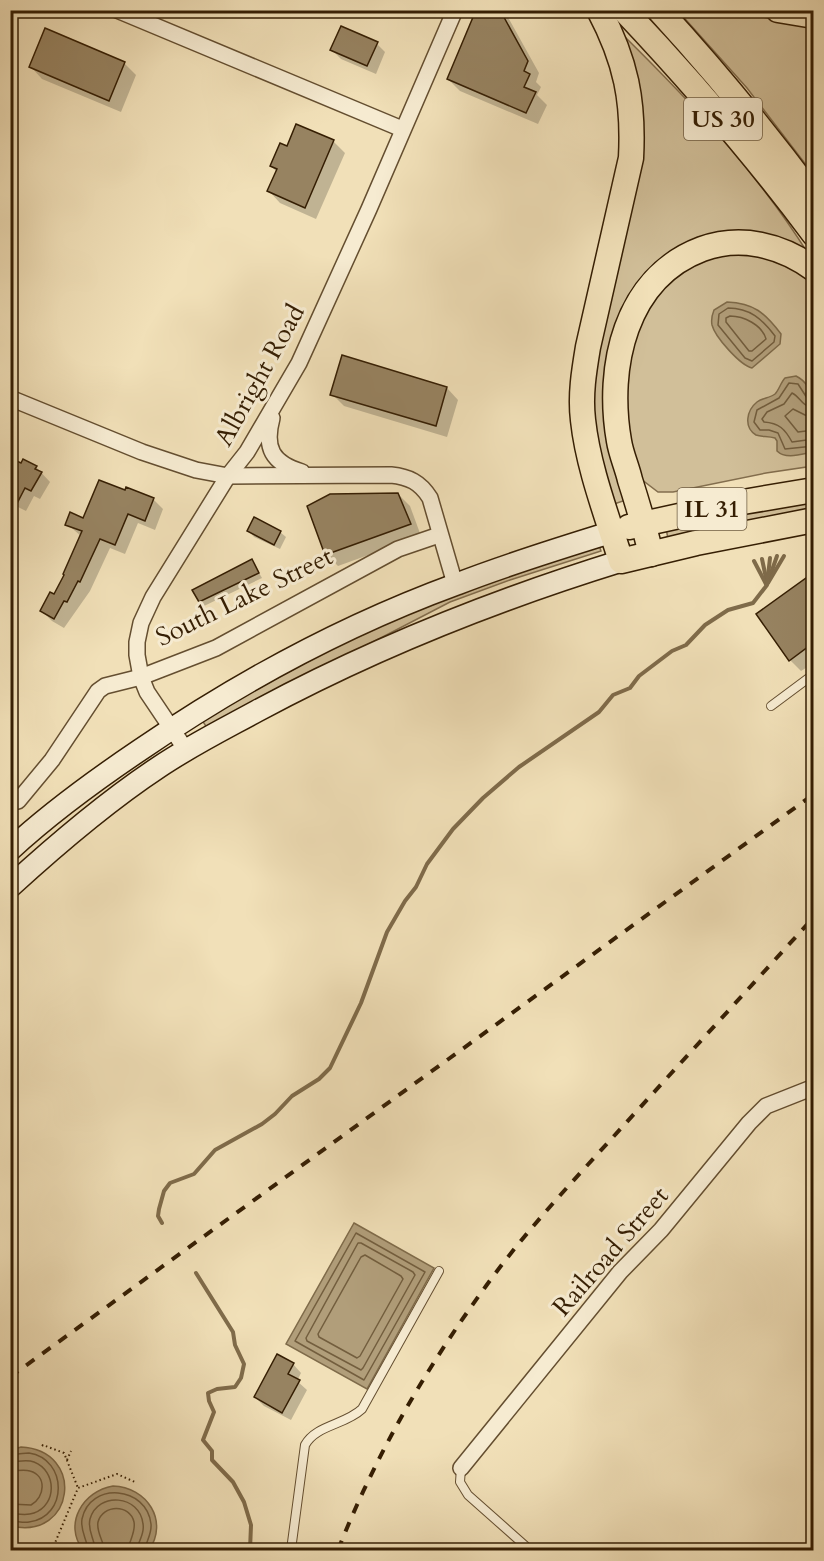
<svg xmlns="http://www.w3.org/2000/svg" width="824" height="1561" font-family="Cardo,serif">
<rect width="100%" height="100%" fill="#f1e0b8"/>
<filter id="stains"><feTurbulence type="fractalNoise" baseFrequency=".00333" numOctaves="4"/><feColorMatrix values="0 0 0 0 .2 0 0 0 0 .09 0 0 0 0 .02 0 0 0 .5 -.17"/></filter>
<radialGradient id="worn" r=".72"><stop offset=".6" stop-color="#630" stop-opacity="0"/><stop offset="1" stop-color="#630" stop-opacity=".3"/></radialGradient>
<g fill="#d1bf99" stroke="#836e4e" stroke-width="1.5">
<path d="M678 11H739L767 18 813 24V174L747 88Z"/>
<path d="M623 35C691 102 758 173 809 255L720 237 621 321 626 500 614 504 596 442 592 401 593 376 628 209Z"/>
<path d="M731 252 771 256 814 281 813 466 766 473 673 492H658L641 479 626 428 627 361 637 328 662 285 700 261Z"/>
<path d="M813 499V511L668 539 666 528Z"/>
<path d="M599 545 601 551 510 580 450 602 207 728 202 720C280 676 356 633 439 600 491 579 546 563 599 545Z"/>
</g>
<g fill="#b19e7a" stroke="#7f6b4a" stroke-width="1.5">
<path d="M727 302C754 303 765 313 781 334L780 344 752 368C740 365 715 337 712 325 711 320 712 315 714 310Z"/>
<path d="M796 376C821 388 814 429 813 452 802 454 786 460 777 451V441L775 438C768 436 761 437 756 435 743 427 747 410 757 402 762 398 770 398 775 394 779 390 781 382 785 378Z"/>
<path d="M354 1223 434 1268 367 1389 286 1344Z"/>
<path d="M21 1447C86 1450 75 1541 11 1526V1450Z"/>
<path d="M113 1486C147 1487 169 1521 149 1550H83C63 1524 83 1491 113 1486Z"/>
</g>
<g fill="#0003">
<path d="M478 10H504L539 73 536 82 541 87 537 95 547 105 538 124 460 91 448 79Z"/>
<path d="M46 30 124 63 136 75 121 112 42 79 31 67Z"/>
<path d="M377 44 385 52 376 74 341 59 332 50Z"/>
<path d="M333 141 345 153 316 219 280 203 269 191 277 172 271 166 287 148Z"/>
<path d="M343 357 447 388 458 400 447 437 344 406 332 394Z"/>
<path d="M22 465 36 467 50 482 40 499 34 496 26 511 16 506 10 500Z"/>
<path d="M398 494 410 506 421 536 338 566 326 554Z"/>
<path d="M153 499 163 509 155 530 138 523 125 554 110 548 90 591 64 628 52 621 42 611 54 596 66 576 81 536 67 524Z"/>
<path d="M249 531 280 532 286 537 280 549 254 537Z"/>
<path d="M252 561 262 578 204 606 200 601Z"/>
<path d="M814 573V663L801 671 790 660 758 614Z"/>
<path d="M293 1364 301 1373 297 1381 307 1390 291 1420 264 1406 255 1397Z"/>
</g>
<g fill="none" stroke-linecap="round" stroke-linejoin="round">
<g stroke="#735e3e" stroke-width="1.5">
<path d="M728 308C750 308 762 319 775 336L774 342 752 361 745 358 718 325 719 314Z"/>
<path d="M730 316C744 316 762 325 766 339L752 351H749L726 322V318Z"/>
<path d="M814 400 807 398 798 384 789 383 779 398 757 410 754 422 760 430H769L778 433 785 449 814 446"/>
<path d="M814 407C801 407 801 397 792 393L784 404 767 412 762 419 764 422C779 423 785 429 792 442L814 439"/>
<path d="M814 416 805 415 793 409 785 416 798 432 814 430"/>
<path d="M356 1233 425 1272 364 1380 295 1341Z"/>
<path d="M358 1243H361L413 1272 415 1275 363 1368 361 1370 307 1341 306 1338Z"/>
<path d="M365 1255 401 1276 403 1279 360 1356 357 1358 319 1337 318 1334 361 1257Z"/>
<path d="M10 1455C17 1454 23 1453 29 1453 68 1459 68 1517 29 1522 23 1523 17 1521 10 1521"/>
<path d="M10 1462C18 1462 26 1459 34 1462 57 1471 57 1505 34 1513 26 1516 19 1514 10 1513"/>
<path d="M10 1471C17 1471 24 1469 30 1471 47 1476 45 1497 31 1505L10 1504"/>
<path d="M88 1550C87 1539 80 1531 82 1519 90 1481 147 1486 151 1524 152 1534 146 1541 145 1550"/>
<path d="M95 1550C95 1539 87 1531 90 1519 98 1491 140 1495 143 1524 145 1534 138 1541 137 1550"/>
<path d="M104 1550C104 1541 96 1532 98 1522 103 1504 130 1504 134 1522 136 1532 129 1541 128 1550"/>
</g>
<g stroke="#7f6b4a" stroke-width="4">
<path d="M807 394 811 386"/>
<path d="M762 559 766 578"/>
<path d="M754 561 766 584"/>
<path d="M770 576 777 556"/>
<path d="M768 583 784 556"/>
<path d="M162 1223 158 1216 159 1209 164 1191 170 1183 194 1174 215 1150 262 1124 275 1114 292 1096 319 1079 330 1068 361 1003 387 932 405 901 416 887 427 864 453 829 483 798 519 767 599 712 613 695 630 688 639 676 672 651 686 645 705 625 728 610 753 603 767 585 770 558"/>
<path d="M196 1273 233 1332 235 1345 244 1364 241 1378 235 1387 217 1389 208 1393 209 1401 214 1412 203 1440 212 1451V1460L233 1482 244 1502 251 1525 250 1550"/>
</g>
</g>
<g fill="#978361" stroke="#351e03" stroke-width="1.5">
<path d="M476 10H500L528 61 524 71 530 74 524 87 536 92 526 113 447 79Z"/>
<path d="M341 26 378 42 367 66 330 50Z"/>
<path d="M45 28 125 62 109 101 29 67Z"/>
<path d="M296 124 334 140 305 208 267 191 277 169 270 166 280 143 287 146Z"/>
<path d="M342 355 447 387 436 426 330 395Z"/>
<path d="M10 458 21 463 23 459 37 466 35 469 42 472 31 491 25 488 10 517Z"/>
<path d="M99 480 125 490 126 487 154 498 145 521 128 514 115 545 100 539 80 582 78 581 67 602 64 601 54 619 40 611 50 592 54 594 64 575 63 574 82 531 65 525 70 512 83 518Z"/>
<path d="M398 493 411 524 325 555 307 506 330 494Z"/>
<path d="M254 517 281 531 274 545 247 531Z"/>
<path d="M252 559 259 573 199 602 192 590Z"/>
<path d="M813 573V643L789 661 756 614Z"/>
<path d="M277 1354 294 1363 288 1374 300 1380 282 1413 254 1397Z"/>
</g>
<g fill="none" stroke-linecap="round" stroke-linejoin="round">
<defs>
<g id="service">
<path d="M771 706 814 674"/>
<path d="M461 1468 460 1482 468 1495 530 1550"/>
<path d="M291 1550 305 1445C316 1425 345 1425 362 1409L439 1271"/>
</g>
<g id="minor">
<path d="M117 10 402 129"/>
<path d="M10 398 142 452 196 470 228 476 391 475C409 477 420 482 430 498L455 584"/>
<path d="M272 418C264 448 272 463 302 472"/>
<path d="M186 750 147 692 141 677 137 655V642L141 623 153 597 228 476 247 452 299 363 369 209 455 10"/>
<path d="M18 801 52 760 98 691 105 686 141 677 216 648 398 549 439 535"/>
<path d="M461 1468 620 1272 661 1230 749 1123 766 1106 814 1087"/>
</g>
<g id="secondary">
<path d="M10 850C51 812 94 781 140 750 238 683 345 625 457 584 508 564 560 548 612 532"/>
<path d="M10 887C57 844 106 802 159 767 190 746 224 729 257 711 374 648 495 600 621 561"/>
</g>
<g id="primary">
<path d="M599 10C626 61 634 101 631 158L588 347C584 371 580 395 583 420 588 467 607 516 621 561L696 543 814 520"/>
<path d="M624 10C692 82 755 155 814 234"/>
<path d="M659 10C714 70 765 132 814 198"/>
<path d="M778 10 814 16"/>
<path d="M629 527 743 502 814 490"/>
<path d="M651 554C645 529 638 505 630 480 627 467 621 454 619 441 606 367 625 278 702 249 741 235 781 245 814 269"/>
</g>
</defs>
<use href="#service" stroke="#644e30" stroke-width="10"/>
<use href="#minor" stroke="#644e30" stroke-width="18"/>
<use href="#secondary" stroke="#351e03" stroke-width="24"/>
<use href="#primary" stroke="#351e03" stroke-width="27"/>
<g stroke="#351e03" stroke-width="2" stroke-dasharray="1.5 3" stroke-linecap="butt">
<path d="M42 1446 43 1445 64 1453 78 1488"/>
<path d="M67 1460 71 1451"/>
<path d="M10 1549 14 1550"/>
<path d="M52 1550 78 1488 117 1474 135 1482V1484"/>
</g>
<use href="#service" stroke="#f6ebd1" stroke-width="8"/>
<use href="#minor" stroke="#f6ebd1" stroke-width="15"/>
<use href="#secondary" stroke="#f6ebd1" stroke-width="21"/>
<use href="#primary" stroke="#f1e0b8" stroke-width="24"/>
<g stroke="#351e03" stroke-width="4" stroke-dasharray="10 10" stroke-linecap="butt">
<path d="M10 1377 814 794"/>
<path d="M338 1550C375 1456 426 1368 486 1286 527 1229 577 1177 624 1125 687 1056 750 987 814 917"/>
</g>
</g>
<g text-anchor="middle" stroke-width="6" stroke-linejoin="round" paint-order="stroke">
<g fill="#f6ebd1" stroke="#6f5c41" stroke-width="1.5">
<rect x="684" y="98" width="78" height="42" rx="4.5"/>
<rect x="677.5" y="488" width="69" height="42" rx="4.5"/>
</g>
<g font-size="24" font-weight="bold" fill="#351e03">
<text x="723" y="127">US 30</text>
<text x="712" y="517">IL 31</text>
</g>
<g font-size="26" fill="#351e03" stroke="#f6ebd1">
<text transform="translate(259 375) rotate(-61)" y="9">Albright Road</text>
<text transform="translate(244 596) rotate(-26)" y="9">South Lake Street</text>
<text transform="translate(610 1251) rotate(-49)" y="9">Railroad Street</text>
</g>
</g>
<rect width="824" height="1561" fill="none" stroke="#f1e0b8" stroke-width="36"/>
<rect x="12" y="12" width="800" height="1537" fill="none" stroke="#351e03" stroke-width="3"/>
<rect x="18" y="18" width="788" height="1525" fill="none" stroke="#351e03" stroke-width="1.5"/>
<rect width="100%" height="100%" filter="url(#stains)"/>
<rect width="100%" height="100%" fill="url(#worn)"/>
</svg>
